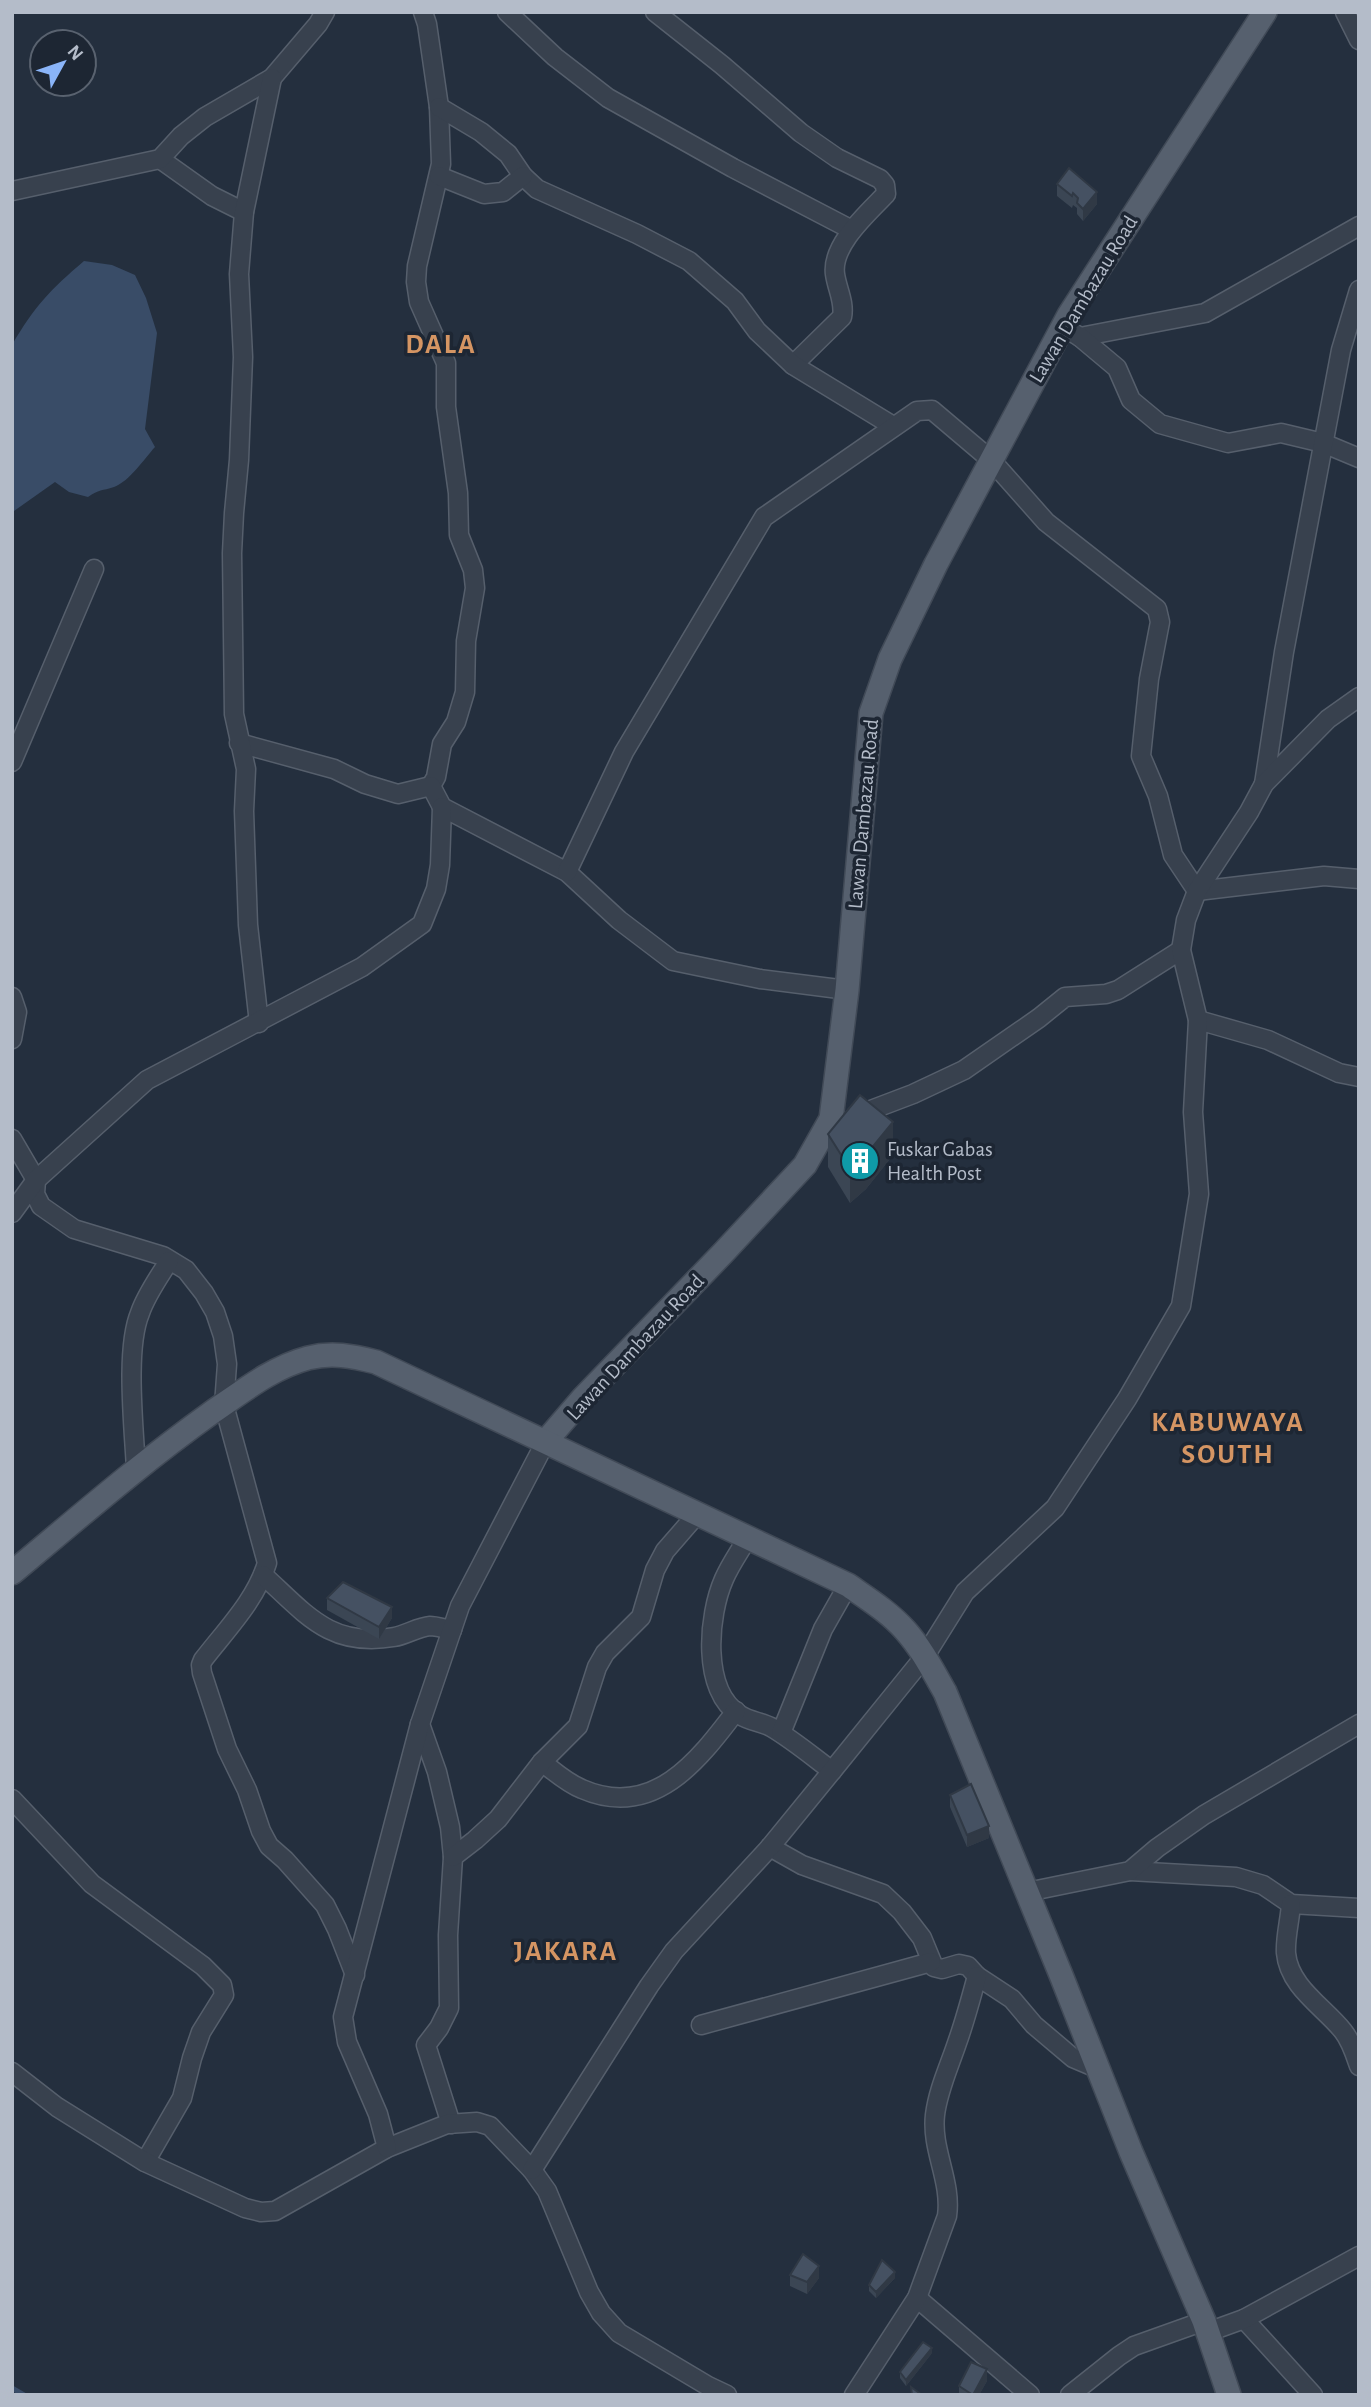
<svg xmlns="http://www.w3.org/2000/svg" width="1371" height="2407" font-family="'Alegreya Sans',sans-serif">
<rect width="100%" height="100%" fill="#242f3e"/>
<path fill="#394c67" d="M84 261 112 265 135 275 146 298 157 333 145 429 155 447C144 459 130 481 114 487 102 491 99 489 88 497L69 492 55 482 14 511 12 510V345C34 307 51 289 84 261Z"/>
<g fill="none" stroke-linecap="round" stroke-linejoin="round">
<path stroke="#394c67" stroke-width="5" d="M12 2388 24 2395"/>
<defs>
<g id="minor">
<path d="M423 12 427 24 439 107 441 164 417 266 416 282 419 302 446 363V407L458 493 459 535 473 570 475 588 466 641 465 692 456 722 442 744 436 777 431 786"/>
<path d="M507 12 555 57 608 98 733 168 852 230"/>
<path d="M655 12 722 65 801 133 837 158 880 179 885 185 886 194C868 213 831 245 835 274 837 289 845 302 842 317L793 365"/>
<path d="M1345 12 1359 40"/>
<path d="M439 107 481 132 508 154 523 176 537 189 637 234 689 261 735 301 757 331 793 365 893 426"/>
<path d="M160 159 212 196 244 212"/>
<path d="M439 176 484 194 503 192 523 176"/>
<path d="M12 191 160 159 181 136 205 117 272 78 318 24 325 12"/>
<path d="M1075 334 1080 337 1205 313 1359 226"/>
<path d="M1080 337 1117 368 1131 400 1160 424 1228 443 1281 433 1323 443 1359 458"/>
<path d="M239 743 334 769 365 784 398 794 431 786 442 807 567 872 619 920 673 961 760 979 847 990"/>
<path d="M12 762 94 569"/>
<path d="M1264 784 1284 652 1341 350 1359 290"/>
<path d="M567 872 624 752 764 517 917 411 932 410 991 460 1046 522 1157 609 1160 622 1149 679 1141 756 1158 796 1173 855 1197 891"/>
<path d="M1197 891 1324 876 1359 879"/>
<path d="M12 997 17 1012 12 1039"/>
<path d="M1198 1020 1268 1040 1339 1073 1359 1077"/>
<path d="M259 1023 248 925 244 811 246 769 234 714 232 553 234 513 239 460 243 357 239 274 244 212 272 78"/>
<path d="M855 1116 913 1094 964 1070 1039 1018 1065 997 1106 994 1118 990 1181 950"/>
<path d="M12 1139 36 1180 35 1194 41 1206 74 1229 163 1256 186 1270 204 1293 215 1312 223 1336 227 1364 224 1405 267 1563C256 1600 226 1630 203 1660L201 1665 202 1673 227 1749 247 1790 261 1831 269 1846 285 1860 325 1905 337 1929 355 1975"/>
<path d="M12 1213 36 1180 147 1080 362 967 422 924 436 889 440 865 442 807"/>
<path d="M136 1469C134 1428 125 1349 140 1313 146 1295 159 1277 169 1261"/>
<path d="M748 1537C740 1551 730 1565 724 1579 708 1615 701 1691 740 1715 749 1721 761 1722 771 1727 793 1740 812 1756 832 1771"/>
<path d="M263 1575C306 1614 330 1648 394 1637 406 1635 418 1627 430 1626 437 1626 445 1629 452 1630"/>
<path d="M420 1724 437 1772 450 1827 453 1857 448 1935 449 2008 439 2028 426 2045 451 2124"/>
<path d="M781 1733 823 1629 848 1585"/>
<path d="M542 1762C555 1772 567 1783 582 1789 653 1820 698 1761 736 1711"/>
<path d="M12 1799 92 1884 203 1966 222 1985 224 1995 201 2032 192 2058 182 2098 145 2162"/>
<path d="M770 1847 802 1865 883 1894 902 1912 922 1938 934 1967 942 1969 959 1964 968 1966 977 1976 1012 1999 1034 2025 1073 2058 1099 2069"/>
<path d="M453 1857 475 1840 498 1819 542 1762 578 1726 597 1667 605 1653 641 1617 655 1570 665 1551 698 1513"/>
<path d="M1130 1871 1236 1877 1263 1885 1291 1904 1359 1908"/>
<path d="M1027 1892 1130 1871 1157 1848 1204 1815 1359 1724"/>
<path d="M1291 1904C1290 1920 1285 1938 1286 1953 1289 1987 1324 2007 1343 2031 1351 2041 1355 2054 1359 2066"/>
<path d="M701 2025 931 1962"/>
<path d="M12 2072 57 2107 145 2162 245 2208 261 2212 275 2211 387 2148 447 2124 477 2122 490 2126 532 2170 547 2191 589 2292 601 2313 619 2333 708 2386 727 2395"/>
<path d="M387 2148 378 2114 347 2042 343 2017 420 1724 460 1606 546 1441"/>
<path d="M532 2170 649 1986 674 1951 770 1847 832 1771 925 1656 965 1592 1055 1508 1127 1399 1181 1306 1199 1194 1193 1112 1198 1020 1181 950 1186 920 1197 891 1249 812 1264 784 1328 719 1359 697"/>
<path d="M917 2298 1030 2395"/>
<path d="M1244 2319 1313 2395"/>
<path d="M1208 2332 1244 2319 1359 2256"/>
<path d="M854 2395 917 2298 947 2216C952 2181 931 2150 935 2115 938 2090 949 2067 957 2043 965 2021 971 1998 977 1976"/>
<path d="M1070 2395 1119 2356 1134 2346 1204 2321"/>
</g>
<g id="major">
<path d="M546 1441 583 1398 723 1253 805 1165 831 1119 847 990 871 713 890 659 936 564 1069 315 1265 12"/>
<path d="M12 1573C78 1518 141 1463 211 1413 242 1392 271 1368 308 1358 332 1352 352 1356 376 1362L848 1585C868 1599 889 1612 905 1630 922 1649 933 1671 945 1692L1061 1975 1131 2152 1204 2321 1229 2395"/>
</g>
</defs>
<use href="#minor" stroke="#565f6c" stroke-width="21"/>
<use href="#major" stroke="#414a57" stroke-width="26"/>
<use href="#minor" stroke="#38414e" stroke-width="18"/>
<use href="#major" stroke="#56606e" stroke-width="23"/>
</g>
<g fill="#3b4654">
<path d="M1057 184 1097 204 1083 221 1077 214V208L1073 205 1072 208 1057 196Z"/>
<path d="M828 1134 893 1155 866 1189 850 1203 828 1167Z"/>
<path d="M327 1598 392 1618 379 1639 327 1610Z"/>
<path d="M950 1795 989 1838 967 1847 950 1807Z"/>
<path d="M790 2275 819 2278 807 2294 790 2286Z"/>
<path d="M895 2278 876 2298 869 2291V2285Z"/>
<path d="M932 2353 906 2386 900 2378V2372Z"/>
<path d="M987 2381 979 2395H959V2386Z"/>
</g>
<g fill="#303945">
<path d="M1097 192V204L1083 221V209Z"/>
<path d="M893 1122V1155L866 1189 850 1203V1169Z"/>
<path d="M392 1607V1618L379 1639V1627Z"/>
<path d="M989 1826V1838L967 1847V1835Z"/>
<path d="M819 2266V2278L807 2294V2282Z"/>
<path d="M895 2272V2278L876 2298V2292Z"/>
<path d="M932 2348V2353L906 2386V2380Z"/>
<path d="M987 2369V2381L979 2395H973Z"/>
</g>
<g fill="#455162" stroke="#303945" stroke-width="2">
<path d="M1069 168 1097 192 1083 209 1077 203 1078 198 1073 193 1072 196 1057 184Z"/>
<path d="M860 1095 893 1122 866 1155 850 1169 828 1134Z"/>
<path d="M343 1582 392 1607 379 1627 327 1598Z"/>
<path d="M971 1784 989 1826 967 1835 950 1795Z"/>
<path d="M803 2254 819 2266 807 2282 790 2275Z"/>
<path d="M882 2260 895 2272 876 2292 869 2285Z"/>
<path d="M923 2342 932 2348 906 2380 900 2372Z"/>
<path d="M971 2362 987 2369 973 2395 959 2386Z"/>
<path d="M911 2387 922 2395H912Z"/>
</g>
<defs>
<symbol id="building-disc" viewBox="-11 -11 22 22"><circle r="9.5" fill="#0f9aa8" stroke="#1d2633"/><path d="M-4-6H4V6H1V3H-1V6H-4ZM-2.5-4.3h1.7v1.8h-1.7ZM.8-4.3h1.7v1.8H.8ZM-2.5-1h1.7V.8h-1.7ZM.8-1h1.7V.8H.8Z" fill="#fff"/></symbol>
</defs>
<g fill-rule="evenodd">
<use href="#building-disc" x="838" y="1139" width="44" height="44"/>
</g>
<g text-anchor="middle" stroke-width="7" stroke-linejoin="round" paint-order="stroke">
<g font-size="21" fill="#b4bcc9" stroke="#1d2633">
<text transform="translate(1083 299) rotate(-59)" y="7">Lawan Dambazau Road</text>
<text transform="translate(863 814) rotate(-85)" y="7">Lawan Dambazau Road</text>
<text transform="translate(635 1347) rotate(-47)" y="7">Lawan Dambazau Road</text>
</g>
<g font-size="21" fill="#b4bcc9" stroke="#1d2633" text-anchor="start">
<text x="887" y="1156">Fuskar Gabas<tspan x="887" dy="24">Health Post</tspan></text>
</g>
<g font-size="28" font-weight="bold" letter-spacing="2" fill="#d59563" stroke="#1d2633">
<text x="441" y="353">DALA</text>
<text x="1228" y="1431">KABUWAYA<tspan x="1228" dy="32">SOUTH</tspan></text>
<text x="566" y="1960">JAKARA</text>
</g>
</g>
<rect width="1371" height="2407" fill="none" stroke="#b4bcc9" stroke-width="28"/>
<g transform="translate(63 63) rotate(50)"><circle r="33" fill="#1d2633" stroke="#59626f" stroke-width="2"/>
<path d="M0-5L12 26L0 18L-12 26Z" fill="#8ab4f8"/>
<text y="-10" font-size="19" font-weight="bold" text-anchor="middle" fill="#b4bcc9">N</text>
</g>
</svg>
